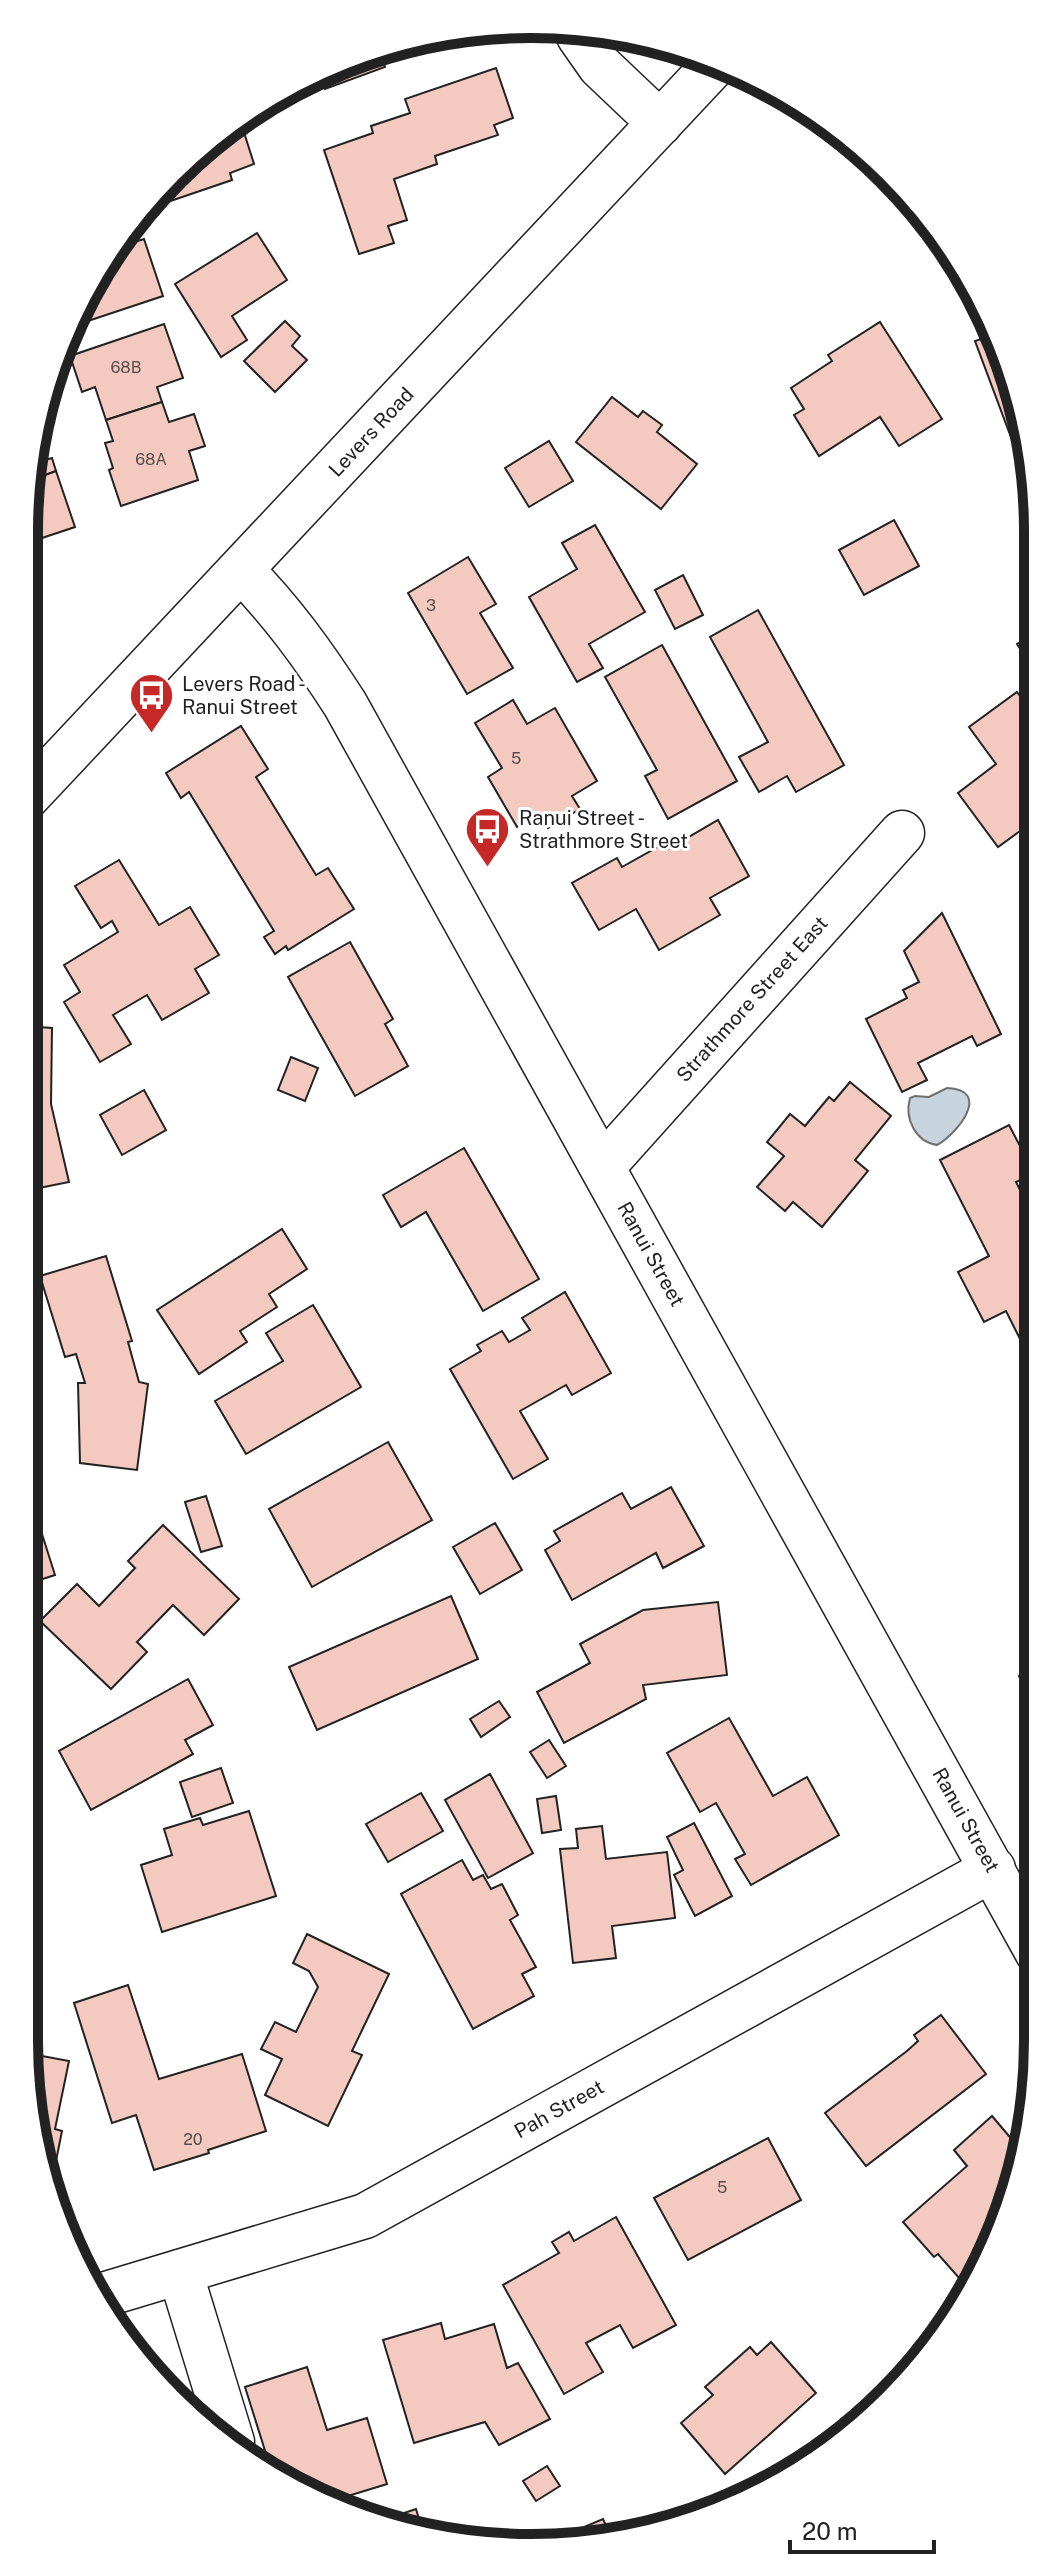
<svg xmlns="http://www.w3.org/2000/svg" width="1062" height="2572" font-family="'Public Sans',sans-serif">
<rect width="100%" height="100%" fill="#fff"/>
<path fill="#c7d3dd" stroke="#6f6f6f" stroke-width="2" d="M947 1088C993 1090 957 1134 937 1145 916 1142 904 1119 910 1098L915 1096 929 1097Z"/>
<g fill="#f3c9c0" stroke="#222" stroke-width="2">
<path d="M381 56 385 67 325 89 320 73Z"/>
<path d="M496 68 513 118 494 125 498 135 435 156 437 164 394 179 407 220 388 226 394 243 359 254 324 150 373 133 371 126 410 113 405 99Z"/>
<path d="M242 126 254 164 230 173 232 180 150 208 147 201 150 197Z"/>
<path d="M257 233 287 280 232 316 247 340 221 357 175 284Z"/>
<path d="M144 239 163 296 76 325 121 246Z"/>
<path d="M962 271 986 307 1034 464 1023 436 1012 440 975 341 987 337Z"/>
<path d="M285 321 300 336 292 346 307 360 275 392 244 361Z"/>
<path d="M880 322 942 419 899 446 880 417 819 456 794 415 804 409 791 388 832 361 828 355Z"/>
<path d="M164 324 183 378 157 387 162 402 106 420 95 387 82 392 70 356Z"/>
<path d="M612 397 638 417 643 411 662 425 657 432 697 464 661 509 576 442Z"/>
<path d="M162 402 169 422 194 414 205 446 189 451 198 480 121 506 109 470 113 468 105 443 113 441 106 420Z"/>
<path d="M549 441 573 481 529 507 505 468Z"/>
<path d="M52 458 56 471 37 478 35 463Z"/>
<path d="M56 471 75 527 24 544 32 480Z"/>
<path d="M894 520 919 566 864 595 839 550Z"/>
<path d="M595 525 645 612 589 644 603 668 577 682 529 597 577 569 562 543Z"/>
<path d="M468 557 496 604 480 613 513 668 467 694 408 593Z"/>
<path d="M683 575 703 615 675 629 655 590Z"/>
<path d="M758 610 844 765 796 792 787 776 759 792 739 757 768 742 710 637Z"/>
<path d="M1034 633V671L1017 644Z"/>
<path d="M662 645 737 781 668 819 645 776 657 770 605 677Z"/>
<path d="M1017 692 1034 715 1035 820 998 847 958 793 996 764 969 727Z"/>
<path d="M513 700 527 724 555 708 597 781 572 796 580 809 548 828 540 814 517 827 488 777 502 768 475 723Z"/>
<path d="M241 726 268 769 256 777 316 875 328 868 354 909 288 950 286 946 275 954 264 937 274 931 189 792 181 798 166 773Z"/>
<path d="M718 820 749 876 710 898 720 915 659 950 636 909 599 930 572 883 617 858 622 867 665 843 668 849Z"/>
<path d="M119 860 159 925 190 907 219 955 195 969 209 993 162 1020 147 995 113 1015 131 1044 100 1062 64 1002 80 992 64 965 118 932 112 921 101 928 75 886Z"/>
<path d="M942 913 1001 1034 977 1046 972 1036 918 1063 927 1080 902 1092 866 1019 907 998 903 990 919 982 904 951Z"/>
<path d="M350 942 393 1019 385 1024 408 1066 355 1096 288 977Z"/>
<path d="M24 1026 52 1028 51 1104 69 1182 24 1191Z"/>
<path d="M291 1057 318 1068 305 1101 278 1090Z"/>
<path d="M850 1082 891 1116 855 1160 868 1171 822 1227 793 1202 785 1211 757 1187 784 1156 767 1142 790 1114 805 1126 829 1097 834 1101Z"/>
<path d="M144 1090 166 1130 122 1155 100 1115Z"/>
<path d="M1009 1125 1034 1173 1016 1182 1036 1221V1307L1033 1309 1036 1315V1336L1022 1343 1006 1311 984 1322 958 1272 989 1256 940 1160Z"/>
<path d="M464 1148 539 1279 483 1311 426 1212 401 1227 383 1195Z"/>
<path d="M282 1229 307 1269 269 1294 277 1307 240 1331 247 1342 199 1374 157 1310Z"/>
<path d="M106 1256 132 1341 128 1342 139 1382 148 1384 137 1470 80 1463 78 1383H85L76 1354 65 1357 40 1276Z"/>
<path d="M565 1292 611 1373 572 1395 566 1385 520 1411 548 1459 513 1479 450 1369 481 1351 477 1345 502 1331 509 1342 530 1330 522 1318Z"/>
<path d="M313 1305 361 1387 246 1454 215 1401 283 1361 266 1333Z"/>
<path d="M388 1442 432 1520 312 1587 269 1509Z"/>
<path d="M671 1487 704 1546 663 1568 656 1553 572 1600 545 1550 560 1541 554 1531 622 1493 631 1509Z"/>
<path d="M206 1496 222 1546 201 1552 185 1502Z"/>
<path d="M27 1521 32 1537 42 1534 55 1575 24 1585V1522Z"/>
<path d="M495 1523 522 1570 480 1594 453 1547Z"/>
<path d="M163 1525 239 1599 204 1635 173 1605 137 1642 147 1652 111 1689 40 1621 77 1584 99 1606 135 1568 128 1561Z"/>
<path d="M451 1596 478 1659 317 1730 289 1667Z"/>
<path d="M718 1602 727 1675 643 1685 646 1699 564 1743 537 1692 590 1663 580 1644 643 1610Z"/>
<path d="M1037 1668V1713L1019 1676Z"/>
<path d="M188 1679 213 1725 185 1740 193 1754 91 1810 59 1751Z"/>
<path d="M499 1701 510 1717 481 1737 470 1719Z"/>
<path d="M729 1718 773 1796 807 1777 839 1835 751 1885 735 1859 745 1854 716 1803 700 1812 667 1753Z"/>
<path d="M549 1740 566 1766 547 1778 530 1752Z"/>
<path d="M221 1768 233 1803 192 1817 180 1782Z"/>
<path d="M490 1774 533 1853 488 1878 445 1800Z"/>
<path d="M421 1793 443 1831 388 1862 366 1824Z"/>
<path d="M556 1796 561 1830 542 1833 537 1799Z"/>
<path d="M249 1811 276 1896 162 1932 141 1865 172 1855 164 1829 200 1818 203 1825Z"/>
<path d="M694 1823 732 1896 695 1916 674 1875 683 1870 667 1837Z"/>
<path d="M602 1826 606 1859 667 1852 675 1918 612 1926 616 1958 573 1963 560 1849 578 1848 576 1829Z"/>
<path d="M462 1860 473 1880 483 1875 491 1889 502 1884 518 1915 510 1920 536 1967 522 1974 534 1996 473 2029 401 1894Z"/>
<path d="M307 1934 389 1974 352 2051 362 2055 328 2126 265 2095 282 2059 261 2049 275 2022 296 2032 318 1987 309 1971 293 1963Z"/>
<path d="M128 1985 159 2079 242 2054 266 2131 208 2150 209 2153 154 2170 136 2115 112 2123 74 2003Z"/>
<path d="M941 2015 986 2074 866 2166 825 2113 907 2051 918 2041 914 2035Z"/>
<path d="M26 2053 69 2061 55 2129 62 2131 52 2181 47 2180Z"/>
<path d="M992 2116 1020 2149 1016 2173 1004 2184 1013 2195 1011 2204 967 2287 938 2254 934 2257 903 2222 967 2166 954 2150Z"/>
<path d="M768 2138 801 2200 688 2260 654 2198Z"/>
<path d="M616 2217 676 2325 633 2348 620 2325 586 2343 603 2372 564 2394 503 2285 559 2253 552 2242 569 2232 574 2241Z"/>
<path d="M441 2323 445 2339 494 2324 507 2368 518 2363 550 2419 499 2445 485 2422 414 2443 383 2340Z"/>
<path d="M771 2342 816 2393 725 2474 681 2423 713 2395 705 2387 750 2347 757 2355Z"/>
<path d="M307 2367 327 2430 367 2418 387 2484 335 2500 278 2480 273 2476 245 2387Z"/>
<path d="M547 2466 560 2486 536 2501 523 2481Z"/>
<path d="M416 2509 422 2529 389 2518Z"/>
<path d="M603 2519 612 2539 589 2540 584 2527Z"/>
</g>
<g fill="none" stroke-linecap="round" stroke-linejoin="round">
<defs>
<g id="minor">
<path d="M579 36 600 66 660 123"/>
<path d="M241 570C282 611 314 656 345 704L1038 1953"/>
<path d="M603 1166 902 833"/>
<path d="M180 2272 232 2442"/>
<path d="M103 2295 365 2216 993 1869"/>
</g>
<path id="tertiary" d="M24 800 717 62"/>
</defs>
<use href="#minor" stroke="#222" stroke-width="47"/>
<use href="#tertiary" stroke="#222" stroke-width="47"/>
<use href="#minor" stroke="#fff" stroke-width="44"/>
<use href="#tertiary" stroke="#fff" stroke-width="44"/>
</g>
<defs>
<symbol id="bus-pin" viewBox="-11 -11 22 30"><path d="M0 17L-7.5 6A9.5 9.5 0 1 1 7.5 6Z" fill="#c62828" stroke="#fff"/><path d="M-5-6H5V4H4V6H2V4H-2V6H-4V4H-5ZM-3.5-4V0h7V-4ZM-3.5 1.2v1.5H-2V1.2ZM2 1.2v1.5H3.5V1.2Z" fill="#fff"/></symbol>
</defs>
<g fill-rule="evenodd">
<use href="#bus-pin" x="126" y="670" width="51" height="69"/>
<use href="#bus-pin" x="462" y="804" width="51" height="69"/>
</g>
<g text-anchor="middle" stroke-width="6" stroke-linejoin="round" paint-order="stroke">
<g font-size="16" fill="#564c4a">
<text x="126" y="373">68B</text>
<text x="151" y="465">68A</text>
<text x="431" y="611">3</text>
<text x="516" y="764">5</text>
<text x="193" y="2145">20</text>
<text x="722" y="2193">5</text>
</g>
<g font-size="20" fill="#222" stroke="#fff">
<text transform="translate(371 432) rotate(-47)" y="7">Levers Road</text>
<text transform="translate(752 999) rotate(-48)" y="7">Strathmore Street East</text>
<text transform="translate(651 1254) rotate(61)" y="7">Ranui Street</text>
<text transform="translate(966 1820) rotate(61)" y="7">Ranui Street</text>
<text transform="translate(559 2109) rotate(-29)" y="7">Pah Street</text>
</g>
<g font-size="20" fill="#222" stroke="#fff" text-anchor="start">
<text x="182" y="691">Levers Road -<tspan x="182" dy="23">Ranui Street</tspan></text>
<text x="519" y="825">Ranui Street -<tspan x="519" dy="23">Strathmore Street</tspan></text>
</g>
</g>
<path d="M0 0H1062V2572H0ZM531 38H531A493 493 0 0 1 1024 531V2041A493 493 0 0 1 531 2534H531A493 493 0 0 1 38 2041V531A493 493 0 0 1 531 38Z" fill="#fff" fill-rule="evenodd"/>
<path fill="none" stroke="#222" stroke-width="10" d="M531 38H531A493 493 0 0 1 1024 531V2041A493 493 0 0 1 531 2534H531A493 493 0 0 1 38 2041V531A493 493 0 0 1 531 38Z"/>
<path d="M790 2540v12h144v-12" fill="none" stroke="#222222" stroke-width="4"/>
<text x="802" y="2540" font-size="24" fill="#222222" stroke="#ffffff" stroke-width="6" paint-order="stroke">20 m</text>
</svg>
